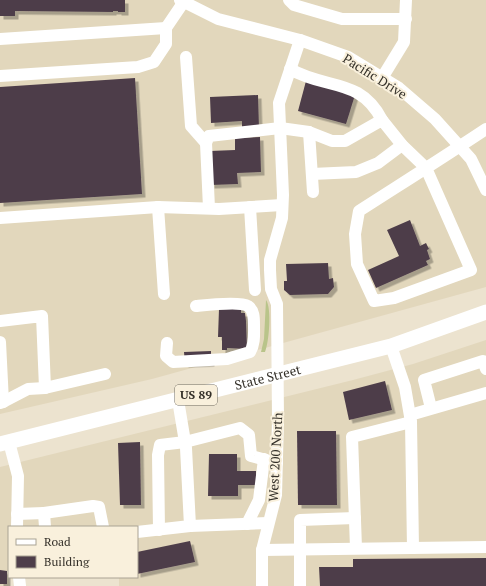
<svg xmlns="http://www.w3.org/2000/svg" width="486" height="586" font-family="'PT Serif',serif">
<defs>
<filter id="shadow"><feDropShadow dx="3.5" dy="3.5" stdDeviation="0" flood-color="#0004"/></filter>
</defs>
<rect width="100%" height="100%" fill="#ece3cf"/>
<g fill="#e2d7bc">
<path d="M0 0H486V287L152 379 0 414Z"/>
<path d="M486 340V586H119V577H137V527H9V571H7L10 586H0V467L353 380 413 364Z"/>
</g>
<path fill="#b9c48a" d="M266 300C272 308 269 343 265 352H261L264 339Z"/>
<g fill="#4e3e4a" filter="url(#shadow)">
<path d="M0 0H125V12H118V11H113V12L15 11V16H0Z"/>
<path d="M135 78 142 194 0 203V87Z"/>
<path d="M306 81 355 95 346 124 298 111Z"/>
<path d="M258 95 259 128H242V121L211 123 210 97Z"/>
<path d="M260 137 261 172 237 173 238 184 211 185 210 151 235 150V138Z"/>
<path d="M410 220 420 246 426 243 429 249 427 250 430 259 426 261 428 265 376 288 368 270 399 256 387 230Z"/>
<path d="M328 263 329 279 333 278 334 287 328 294 290 295 284 290V281H287L286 264Z"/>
<path d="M241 303V313H245L246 321 247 349 227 348V350H222V337H218L219 309Z"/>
<path d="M211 351V363L185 364 184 352Z"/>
<path d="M385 381 392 410 349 420 343 392Z"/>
<path d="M297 431H336L337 505H298Z"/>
<path d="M140 442 141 505H120L118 443Z"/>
<path d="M209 454H237V471H256V485H238V496H208Z"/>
<path d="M190 541 195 562 137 574V552Z"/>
<path d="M486 558V586H320L319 567H353V559Z"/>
<path d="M0 570 7 571V584H0Z"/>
</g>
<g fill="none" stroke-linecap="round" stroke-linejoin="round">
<g stroke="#fff" stroke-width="12">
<path d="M180 0 218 19 300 40 348 57 399 88 435 119 471 159 486 190"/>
<path d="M289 0 294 5 342 19H406"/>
<path d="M0 39 166 28"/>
<path d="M186 57 191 126 206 143"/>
<path d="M290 69C326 90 360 77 382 120"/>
<path d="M0 76 138 67 154 62 166 44V28L185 0"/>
<path d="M382 78 404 42 406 0"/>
<path d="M309 132 313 192"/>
<path d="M312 174 356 172 378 163 402 145"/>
<path d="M158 207 164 294"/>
<path d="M250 207 255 290"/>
<path d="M209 208 206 143 209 136 280 128 309 132 332 141H345L382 120 402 145 426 168 471 270 394 298 374 301 357 264 355 234 359 211C401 184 444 157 486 129"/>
<path d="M0 218 158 207 219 209 282 205"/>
<path d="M0 321 42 316 45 388 105 374"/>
<path d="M0 342 3 402 0 403"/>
<path d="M167 343 166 356 173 362 227 359 250 352C255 344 254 334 254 325 254 318 254 310 248 306 240 301 206 305 196 306"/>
<path d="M391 346 405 387 411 422 413 548"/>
<path d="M3 402 28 389 45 388"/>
<path d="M431 408 424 380 483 361 486 369"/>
<path d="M410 415 486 393"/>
<path d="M9 442 18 476 17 527"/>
<path d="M44 513 93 506 99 507 103 527"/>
<path d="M17 514 44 513 45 527"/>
<path d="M247 524 259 500 264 459"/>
<path d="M190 526 268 523"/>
<path d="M159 530 158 455 160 445 185 442 240 428 249 435 251 456 277 463"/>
<path d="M137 532 190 526 186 448 178 400"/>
<path d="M356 548 352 437 411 422"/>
<path d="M262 550 486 547"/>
<path d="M19 577 20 586"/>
<path d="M262 586V550L276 495 278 420 277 304 271 289 270 270V260L282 218 283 195 279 103 300 40"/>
<path d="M300 586V520L355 518"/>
</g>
<path stroke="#fff" stroke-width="15" id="s1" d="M0 444 391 346 486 312"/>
</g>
<g text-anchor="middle" stroke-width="4" stroke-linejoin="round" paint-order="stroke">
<rect fill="#f9f0dc" stroke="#6f6a5f" stroke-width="1" x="175" y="385" width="42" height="20" rx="3"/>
<g font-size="12" font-weight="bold" fill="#343029">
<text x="196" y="399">US 89</text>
</g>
<g font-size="13" fill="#343029" stroke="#f9f0dc">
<text transform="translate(375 76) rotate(32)" y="5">Pacific Drive</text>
<text dy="5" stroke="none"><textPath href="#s1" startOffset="276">State Street</textPath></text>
<text transform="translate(275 457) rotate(-87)" y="5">West 200 North</text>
</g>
</g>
<rect x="8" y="526" width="130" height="52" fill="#f9f0dc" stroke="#aaa394"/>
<rect x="16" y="539" width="20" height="6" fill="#ffffff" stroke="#aaa394"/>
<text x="44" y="546" font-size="12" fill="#343029">Road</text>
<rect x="16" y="556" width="20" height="12" fill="#4e3e4a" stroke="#aaa394"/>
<text x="44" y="566" font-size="12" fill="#343029">Building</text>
</svg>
